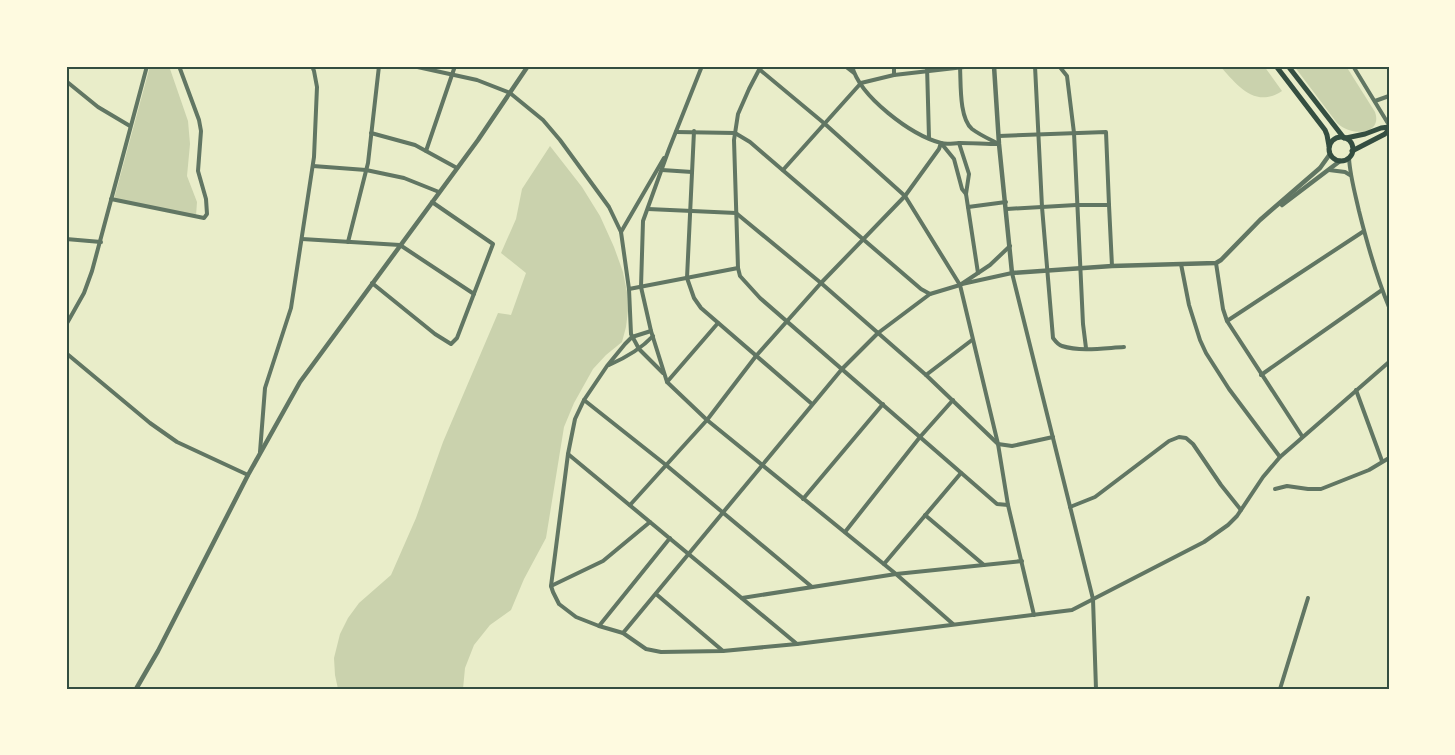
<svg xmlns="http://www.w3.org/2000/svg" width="1455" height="755" font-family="'Exo 2',sans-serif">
<rect width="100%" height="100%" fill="#e9edc9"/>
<g fill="#cad2ad">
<path d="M150 66H169L188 121 190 144 187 176 197 202 196 216 114 199Z"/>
<path d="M1220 66H1264L1282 91C1255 109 1237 85 1220 66Z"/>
<path d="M1294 66H1346L1375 112C1383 135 1351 137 1337 123Z"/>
<path d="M550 146 582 187 600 216 614 247 623 272 627 292 628 311 626 327 622 342 606 355 593 369 574 403 564 427 546 538 524 579 511 610 490 625 474 645 465 668 463 689H338L335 675 334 658 340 634 348 618 359 603 391 575 416 518 443 442 498 313 511 315 526 273 501 253 516 219 522 189Z"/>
</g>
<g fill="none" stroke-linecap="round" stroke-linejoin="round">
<g stroke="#617663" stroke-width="4">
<path d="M413 66 477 80 510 93 543 120 560 140 609 207 621 232 629 289 631 334 639 349 663 373"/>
<path d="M702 66 669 149 643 221 641 287 651 331 667 382 707 420 896 574 953 624"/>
<path d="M761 66 749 89 738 114 734 140 738 268 740 276 760 298 997 504 1008 505"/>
<path d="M845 66 854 73"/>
<path d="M852 66C860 97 911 135 941 143 947 145 954 143 960 143 973 143 986 144 999 144"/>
<path d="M894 66V75"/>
<path d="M927 66 929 138"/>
<path d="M1035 66 1042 207 1053 338C1056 342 1058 345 1062 346 1081 352 1105 348 1124 347"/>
<path d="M1059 66 1067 76 1074 133 1083 324 1086 348"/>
<path d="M1353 66 1389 125"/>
<path d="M960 67C961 84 959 118 972 129 980 135 989 139 997 143"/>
<path d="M759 69 825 124 905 196 960 285 998 444 1008 505 1034 615"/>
<path d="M66 81 98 107 130 126"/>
<path d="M1375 101 1389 96"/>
<path d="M694 131 687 278 694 298 701 308 812 404"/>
<path d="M676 132 735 133 750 142 921 289 930 294"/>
<path d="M371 133 415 145 457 168"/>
<path d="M999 136 1106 132 1109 205"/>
<path d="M959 143 969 174 966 194 978 273"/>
<path d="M426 151 455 66"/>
<path d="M1349 158C1350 176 1355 193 1359 211 1367 243 1376 276 1389 307"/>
<path d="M313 166 366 170 404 178 439 192"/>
<path d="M662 170 692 172"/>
<path d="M783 170 861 83 894 75 973 66"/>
<path d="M1329 170 1345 172 1350 175"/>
<path d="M111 199 204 218 207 214 206 199 198 171 201 131 199 120 179 66"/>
<path d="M968 207 1006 202"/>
<path d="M648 209 736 213 821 283 926 375 998 444 1012 446 1053 437"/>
<path d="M1007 209 1076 205H1109L1112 266"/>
<path d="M621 232 664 158"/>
<path d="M66 239 101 242"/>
<path d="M302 239 400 245 474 294"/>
<path d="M348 242 368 163 379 66"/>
<path d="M1216 263 1223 309 1227 321 1302 436"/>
<path d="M1181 264 1189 305 1200 340 1206 353 1229 389 1280 457"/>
<path d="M372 283 435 334 451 344 457 338 493 244 432 202"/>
<path d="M962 284 1012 273 1093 599 1096 689"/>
<path d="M629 289 738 268"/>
<path d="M1227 321 1364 231"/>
<path d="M66 325 84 293 92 271 147 66"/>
<path d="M651 331 632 337 625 344 607 366 584 400 575 419 568 454 551 586 553 592 559 604 576 617 599 626 623 633 646 649 661 652 723 651 797 644 1072 610 1204 542 1228 525 1237 516 1263 477 1280 457 1389 362"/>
<path d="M66 353 150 423 177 442 248 475"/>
<path d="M609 365C625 358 640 350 653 336"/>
<path d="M926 375 972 340"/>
<path d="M1261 375 1382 290"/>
<path d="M667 382 718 323"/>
<path d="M1356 390 1382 461"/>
<path d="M584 400 666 465 812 587"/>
<path d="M260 452 265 388 291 308 314 157 317 87 314 71 312 66"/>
<path d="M568 454 797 644"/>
<path d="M1275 489 1287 486 1308 489H1321L1369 470 1389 458"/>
<path d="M803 499 883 404"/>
<path d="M630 505 707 420 756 356 821 283 905 196 939 149 941 143 954 159 962 189 966 194"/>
<path d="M1070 507 1095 497 1169 441 1179 437 1186 438 1193 444 1221 485 1241 510"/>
<path d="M925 515 984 565"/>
<path d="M845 532 920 437 953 400"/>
<path d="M884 564 961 473"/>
<path d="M551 586 603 561 650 522"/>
<path d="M656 594 723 651"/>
<path d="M742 598 896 574 1022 561"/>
<path d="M599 626 670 538"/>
<path d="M623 633 842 369 878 333 930 294 960 285 990 265 1010 246"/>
<path d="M1280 689 1308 598"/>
</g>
<g stroke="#617663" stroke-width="4.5">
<path d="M994 66 999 144 1012 273 1112 266 1216 263 1221 260 1260 220 1320 168 1330 154"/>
<path d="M1282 205 1340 161"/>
<path d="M136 689 158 651 248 475 300 382 478 140 528 66"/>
</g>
<g stroke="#344e41" stroke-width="5">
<path d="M1276 66 1325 130 1327 135 1329 146"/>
<path d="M1288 66 1344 138"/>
<circle cx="1341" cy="149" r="12"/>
<path d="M1346 138 1365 134 1381 128 1389 127"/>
<path d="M1352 151 1385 134 1389 129"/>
</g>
</g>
<rect width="1455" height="755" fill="none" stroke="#fefae0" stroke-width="135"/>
<rect x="68" y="68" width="1320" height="620" fill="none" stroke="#344e41" stroke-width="2"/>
</svg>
